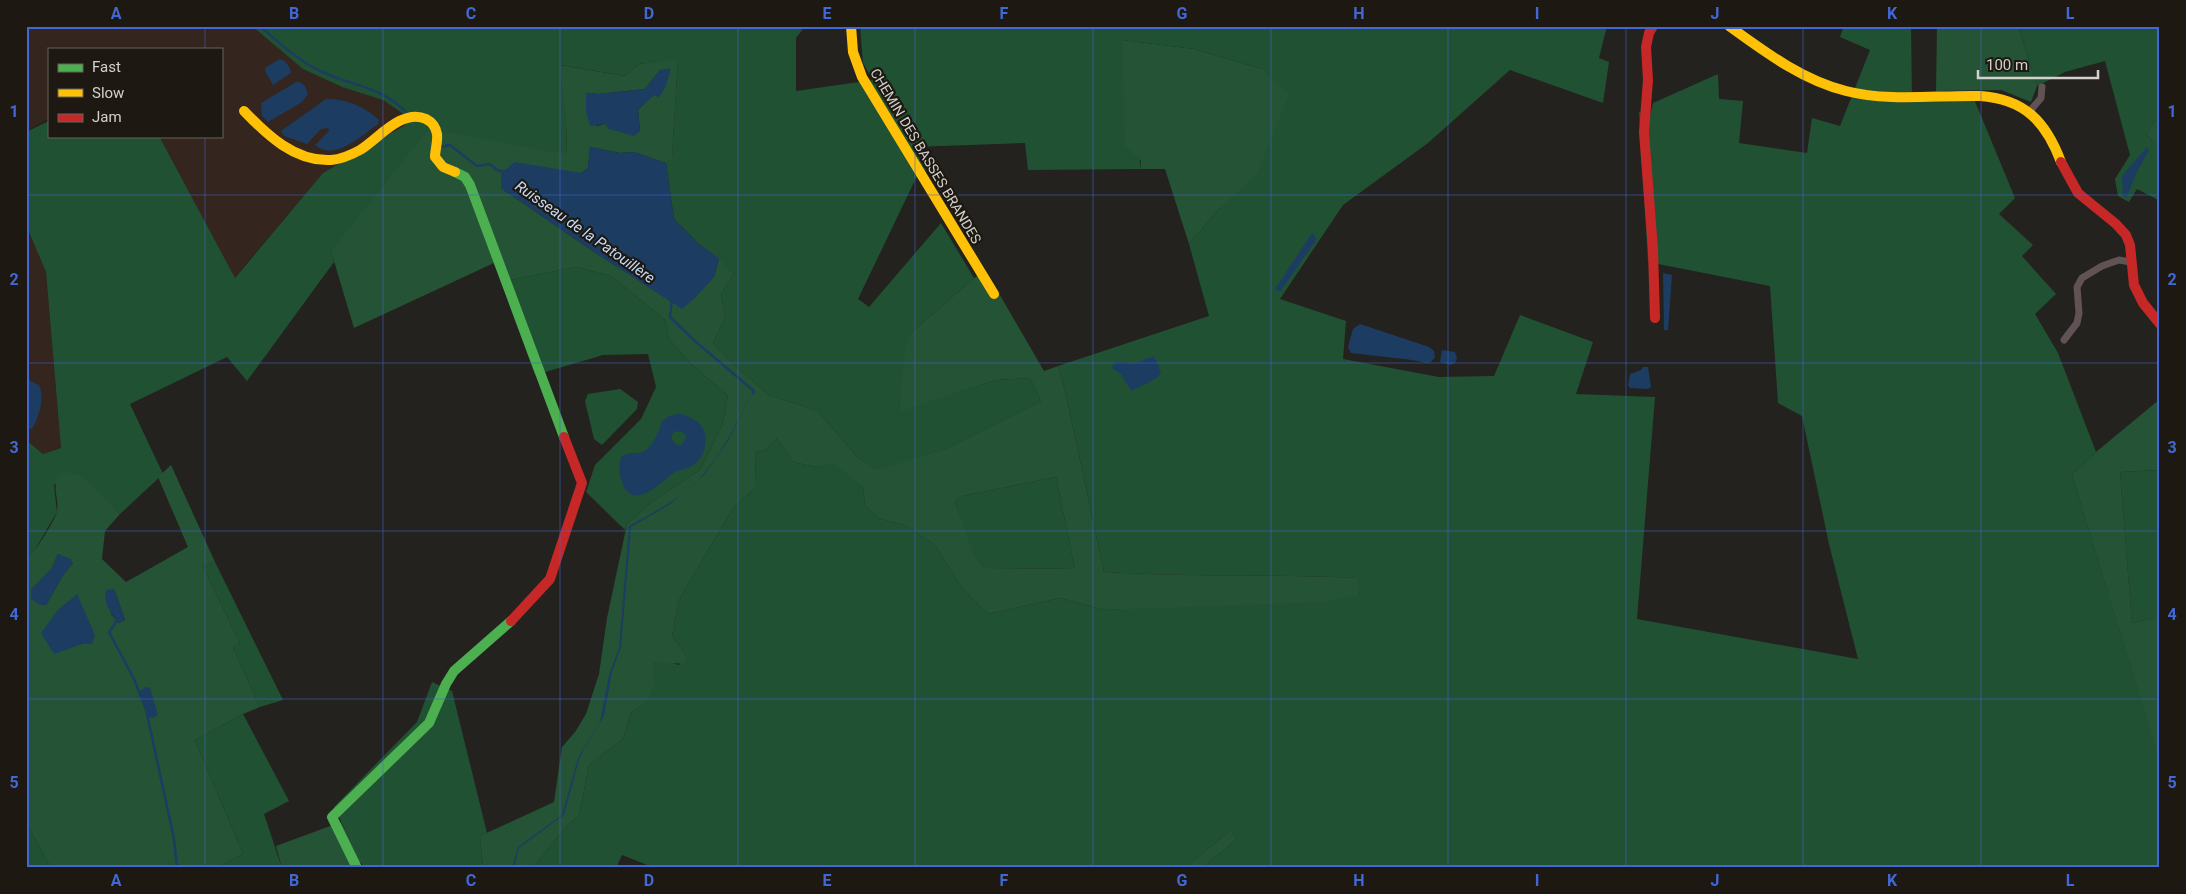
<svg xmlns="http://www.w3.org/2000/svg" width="2186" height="894" font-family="Roboto,sans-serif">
<rect width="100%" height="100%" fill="#24221e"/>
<g fill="#34251e">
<path d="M26 26H252L303 69 342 87 383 100 408 117 405 125 323 173 234 278 159 136H221V49H49V119L26 131Z"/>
<path d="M26 225 46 272 61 448 43 454 26 440Z"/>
</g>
<g fill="#215133">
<path d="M252 26H805L796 38V91L873 80 863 63 860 26H1607L1599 58 1609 62 1603 103 1510 70 1428 143 1343 205 1280 299 1346 321 1343 359 1439 377 1494 376 1520 315 1593 342 1576 394 1655 397 1637 619 1858 659 1829 544 1802 416 1778 403 1770 286 1648 262 1639 112 1650 115 1653 103 1718 74 1719 99 1743 101 1739 143 1807 153 1812 118 1840 126 1870 50 1840 37 1844 26H1911L1912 100 1974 99 2015 198 1999 214 2033 245 2022 256 2056 294 2035 314 2058 353 2096 452 2072 475 2158 756H2160V868H1202L1237 839 1231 830 1184 868H655L622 855 616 868H533L564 829 579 815 589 765 623 739 631 713 645 703 653 663 664 661 679 665 684 652 672 636 679 600 733 508 756 487 755 453 767 449 777 438 793 462 816 467 833 462 863 487 865 506 878 518 904 525 935 545 962 588 988 614 1060 598 1105 610 1360 595 1356 578C1272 574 1188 577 1104 572L1066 395 1058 366 1209 316 1189 244 1220 208 1262 69 1194 49 1122 40 1141 169 1028 170 1025 143 913 147 926 170 916 178 858 299 869 307 941 223 974 278 911 333 899 411 996 380 1030 378 1041 401 947 448 877 471 857 457 818 411 769 395 733 364 713 343 725 318 721 294 734 274 719 259 700 245 674 219 666 163 672 157 678 60 639 64 625 76 561 65 567 135 566 154 542 150 331 251 334 262 247 381 227 357 130 404 163 474 120 514 75 473 54 485 57 512 32 555 26 561V440L43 454 61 448 46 272 26 225V132L49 121V136H159L235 278 323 173 405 125 408 117 383 100 342 87 303 69Z"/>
<path d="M2018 26H2118L2119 29 2126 26H2160V114L2146 134 2160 149V201L2137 189 2129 202 2118 196 2115 179 2130 155 2105 61 2065 72 2037 86Z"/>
<path d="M576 267 611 276 665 320 669 339 691 364 728 396 722 426 700 470 652 502 627 524 625 530 586 492 595 465 641 419 656 387 648 354 603 355 535 375 501 282Z"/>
<path d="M620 389 638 402 637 409 602 445 594 439 585 401 588 394Z"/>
<path d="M2160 470V617L2132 623 2120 472Z"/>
<path d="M1056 477 1075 569 985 568 974 557 955 502 962 496Z"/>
<path d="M215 562 283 700 260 707 233 648 240 643 203 567Z"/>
<path d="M432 682 452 691 487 833 480 836 483 868H364L334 807 417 722Z"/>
<path d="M243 714 289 801 264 814 282 868H217L243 854 195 740Z"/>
<path d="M26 822 51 868H26Z"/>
</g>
<g fill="#245335" fill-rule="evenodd">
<path d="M1937 26H2018L2037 86 2031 102 2001 90 1936 91Z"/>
<path d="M1122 40 1194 49 1262 69 1289 95 1257 174 1220 208 1189 244 1165 169H1141V161L1125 146Z"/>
<path d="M678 59 672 158 666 163 634 152 620 153 590 147 588 168 581 173 553 170 501 188 591 250 682 308 714 277 719 258 734 274 721 294 725 318 713 343 733 364 769 395 818 411 857 457 877 470 947 448 1041 401 1030 378 996 380 899 412 905 349 911 333 974 278 986 271 1044 371 1058 366 1066 395 1104 572C1188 577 1272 574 1357 578L1360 595 1324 602 1105 610 1060 598 988 614 962 588 935 545 904 525 878 518 865 506 863 487 833 463 816 467 793 462 777 438 767 449 755 453 756 487 733 508 679 600 672 636 684 652 686 662C675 666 665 661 653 663L655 684 645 703 631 713 623 739 589 765 579 815 564 829 533 868H483L480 836 554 802 562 747 575 732 586 714 599 674 607 618 627 524 652 502 700 470 722 426 728 396 691 364 669 339 665 320 611 276 576 267 501 282 494 263 354 328 331 251 428 130C475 135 519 148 566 153L567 135 560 65 625 76 639 64ZM670 69 659 97 654 94 638 110 640 131 605 124 596 126 586 93 599 94 645 89 660 70ZM1056 477 1075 569 985 568 975 557 955 502 962 496Z"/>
<path d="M2160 114V149L2146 134Z"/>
<path d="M2160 399V470L2120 472 2132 623 2160 617 2158 757 2072 475 2096 452Z"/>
<path d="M171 465 215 562 203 567 240 643 233 648 260 707 243 714 195 740 243 854 217 868H51L26 822V561C33 555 56 519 57 511 59 498 52 489 58 476 63 473 68 471 74 473 87 477 109 504 120 514L105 531 102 559 126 582 188 547 158 477ZM58 554 73 563 63 575 46 605 31 590 52 568ZM114 589 125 620 118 623 111 614ZM77 595 92 644H82L70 647Z"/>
<path d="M341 822 362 862 353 868H282L276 846Z"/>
<path d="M1231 830 1237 839 1202 868H1184Z"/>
</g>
<g fill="#1c3d61" fill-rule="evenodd">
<path d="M280 59C287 61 290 67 291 73L273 85 265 71 266 67Z"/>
<path d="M671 69 665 88 659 97 654 95 638 110 640 131 634 136 609 129 605 124 590 126 586 111V93L599 94 645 89 660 70Z"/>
<path d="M298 81 305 86 308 94 302 102 268 122 262 116 261 103Z"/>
<path d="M326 99C346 99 364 106 379 120L378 124C362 135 335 162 315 145L329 131 328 128 321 129 307 144 284 136 281 131Z"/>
<path d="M590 147 620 153 634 152 666 163 674 219 700 245 719 258 714 277 695 298 682 309 591 250 501 188V173L515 162 581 173 588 168Z"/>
<path d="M2147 147 2149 150 2135 176 2127 197 2123 196 2122 176Z"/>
<path d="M1312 233 1317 239 1280 292 1275 289Z"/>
<path d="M1663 273 1672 275 1668 330H1664Z"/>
<path d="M1360 324 1429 347 1434 351 1435 357 1431 362 1427 363 1412 360 1351 353 1348 347 1353 329Z"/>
<path d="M1442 350 1455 352 1457 358 1455 363 1450 365 1440 362Z"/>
<path d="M1154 356 1161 372 1157 378 1131 391 1121 374 1112 368 1116 362 1136 363Z"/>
<path d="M1643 367H1648L1651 387 1648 389 1630 388 1628 385 1630 374 1641 370Z"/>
<path d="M26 379 39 385C45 398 39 417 32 429L26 428Z"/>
<path d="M754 390 728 441 704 475 669 505 631 527 621 647 612 672 604 716 584 749 579 760 564 815 519 848 514 868H512L518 847 562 815 578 758 600 722 609 675 619 648 629 526C655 511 685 497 704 473 725 448 739 418 754 390Z"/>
<path d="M680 413C687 416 695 419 700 424 710 436 706 457 693 465 688 469 681 469 675 472 664 479 637 510 624 487 619 477 618 468 621 457 631 450 634 455 643 452 651 449 661 429 661 422L667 417ZM677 431 684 433 686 437 681 445H677L671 439 673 433Z"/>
<path d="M58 554 71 559 73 563 63 575 46 605H40L31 599V590L52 568Z"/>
<path d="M114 589 125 620 118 623C112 615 102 601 106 590Z"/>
<path d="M77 594 95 635 92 644H82L54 654 41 633 58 610Z"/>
<path d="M146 687 150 688 158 715 153 718 147 716 138 692Z"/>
</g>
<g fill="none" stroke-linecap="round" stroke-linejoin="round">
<g stroke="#1c3d61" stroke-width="2.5">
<path d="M260 26C280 44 303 65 329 75 359 87 383 88 407 113"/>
<path d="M440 147 450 145 477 166 490 164 497 170 506 172"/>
<path d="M672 299 670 317 696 342 754 391 753 393"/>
<path d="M117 618 115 624 109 632 135 681 140 695"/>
<path d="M147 714 174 839 177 868"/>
</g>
<g stroke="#605255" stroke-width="7">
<path d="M2030 111 2041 98 2042 87"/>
<path d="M2064 340 2077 323 2079 313 2077 287 2082 278 2102 266 2119 260 2131 262"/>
</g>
<g stroke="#4caf50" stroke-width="10">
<path d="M455 172 465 177 470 185 564 437"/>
<path d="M357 868 332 817 429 723 446 684 454 671 511 621"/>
</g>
<g stroke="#ffc107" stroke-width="10">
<path d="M851 26 853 52 862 77 994 294"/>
<path d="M1729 26C1765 52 1802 80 1846 91 1889 102 1936 95 1980 96 2025 99 2046 122 2061 162"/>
<path d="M244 111C267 135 295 162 331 160 342 159 351 155 360 150 378 139 402 108 426 119 432 122 436 128 437 134 438 142 435 150 435 157L443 167 455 172"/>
</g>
<g stroke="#c62828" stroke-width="10">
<path d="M1653 26 1649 33 1646 47 1648 80 1644 132 1653 250 1655 318"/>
<path d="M2061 162 2078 193 2116 224 2126 235 2130 245 2134 285 2143 303 2160 324"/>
<path d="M511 621 550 579 582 483 564 437"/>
</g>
</g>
<path fill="none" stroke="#4168d6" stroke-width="1" stroke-opacity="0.55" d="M205 26V49M383 26V868M560 26V868M738 26V868M915 26V868M1093 26V868M1271 26V868M1448 26V868M1626 26V868M1803 26V868M1981 26V868M205 136V868M26 195H2160M26 363H2160M26 531H2160M26 699H2160"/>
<g text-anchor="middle" stroke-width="4.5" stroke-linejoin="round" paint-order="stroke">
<g font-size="14" fill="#d3d1cc" stroke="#1d1912">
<text transform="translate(926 156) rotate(59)" y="5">CHEMIN DES BASSES BRANDES</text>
</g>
<g font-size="15" font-style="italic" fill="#c4daf5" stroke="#1d1912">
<text transform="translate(585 232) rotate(35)" y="5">Ruisseau de la Patouillère</text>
</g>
</g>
<rect width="2186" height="894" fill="none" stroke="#1d1912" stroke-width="55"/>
<rect x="48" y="48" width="175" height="90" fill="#1d1912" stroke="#66635c"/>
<rect x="58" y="64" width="25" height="8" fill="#4caf50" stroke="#66635c"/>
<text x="92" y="72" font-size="15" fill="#d3d1cc">Fast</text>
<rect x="58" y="89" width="25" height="8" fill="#ffc107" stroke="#66635c"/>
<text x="92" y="98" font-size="15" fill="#d3d1cc">Slow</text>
<rect x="58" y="114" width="25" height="8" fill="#c62828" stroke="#66635c"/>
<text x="92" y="122" font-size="15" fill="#d3d1cc">Jam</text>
<path d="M1978 70v8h120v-8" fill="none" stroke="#d3d1cc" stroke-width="2.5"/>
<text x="1986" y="70" font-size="15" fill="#d3d1cc" stroke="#1d1912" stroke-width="4" paint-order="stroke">100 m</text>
<rect x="28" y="28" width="2130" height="838" fill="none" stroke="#4168d6" stroke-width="2"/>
<g font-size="16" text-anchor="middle" font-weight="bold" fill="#4168d6">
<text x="116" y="19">A</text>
<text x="294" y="19">B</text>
<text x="471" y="19">C</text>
<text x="649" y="19">D</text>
<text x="827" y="19">E</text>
<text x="1004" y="19">F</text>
<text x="1182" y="19">G</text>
<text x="1359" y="19">H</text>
<text x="1537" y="19">I</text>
<text x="1715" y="19">J</text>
<text x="1892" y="19">K</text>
<text x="2070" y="19">L</text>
<text x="14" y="117">1</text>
<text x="2172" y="117">1</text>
<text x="14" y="285">2</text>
<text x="2172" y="285">2</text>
<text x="14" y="453">3</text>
<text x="2172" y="453">3</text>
<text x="14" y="620">4</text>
<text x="2172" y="620">4</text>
<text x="14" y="788">5</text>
<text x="2172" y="788">5</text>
<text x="116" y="886">A</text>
<text x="294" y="886">B</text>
<text x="471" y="886">C</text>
<text x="649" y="886">D</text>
<text x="827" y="886">E</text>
<text x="1004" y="886">F</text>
<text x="1182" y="886">G</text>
<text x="1359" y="886">H</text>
<text x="1537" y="886">I</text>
<text x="1715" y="886">J</text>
<text x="1892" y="886">K</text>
<text x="2070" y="886">L</text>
</g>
</svg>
